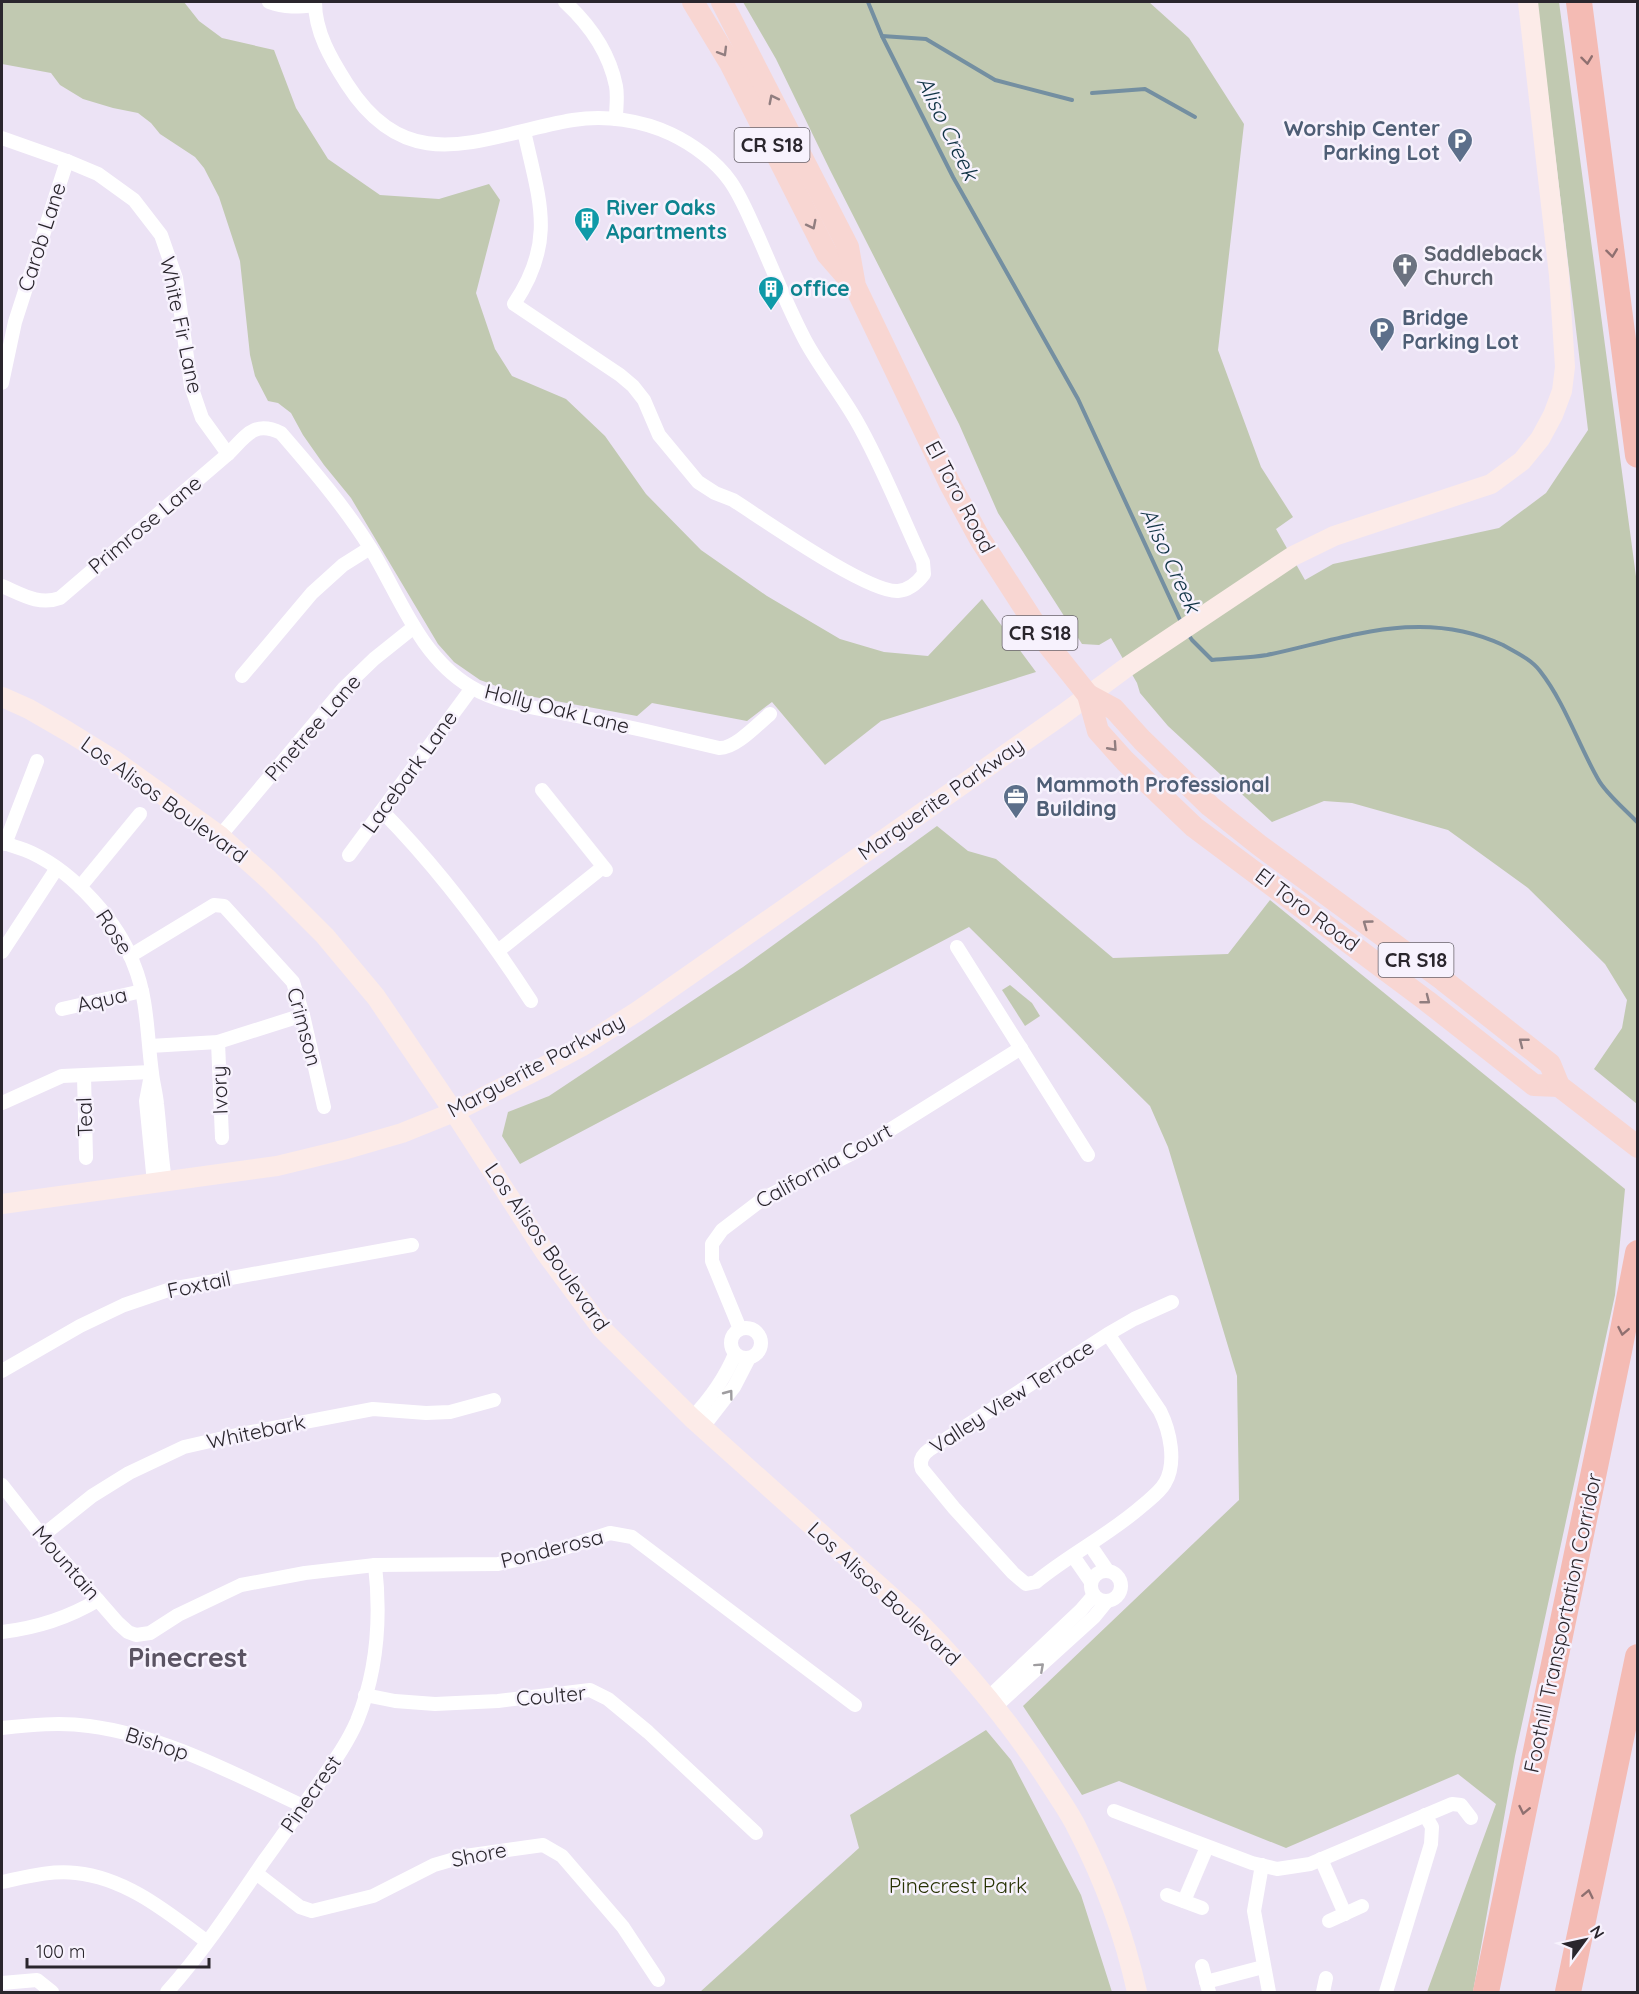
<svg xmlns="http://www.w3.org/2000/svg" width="1639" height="1994" font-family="Quicksand,sans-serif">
<rect width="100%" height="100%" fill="#ece3f5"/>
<g fill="#c1c9b1">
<path d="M2 2H184L199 21 222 38 274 50 296 108 328 159 380 195 439 199 489 184 500 200 476 293 495 349 512 376 566 399 605 436 646 494 701 550 767 596 840 639 884 652 928 656 982 599 1036 672 881 721 825 765 772 702 747 721 652 703 637 716 518 694 480 680 454 662 438 644 351 498 324 465 303 435 291 413 278 403 268 401 255 376 250 355 240 261 219 197 204 168 195 157 160 134 151 123 138 113 113 108 83 99 60 85 51 73 2 64Z"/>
<path d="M743 2H1149L1189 38 1244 124 1218 350 1261 467 1293 517 1276 529 1305 580 1333 564 1499 528 1546 493 1588 430 1537 2H1559L1637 584V1104L1594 1069 1622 1028 1627 1000 1605 964 1528 888 1448 830 1352 803 1324 801 1272 822 1168 726 1140 693 1137 683 1111 638 1099 645 1082 644 998 513 959 424 830 170 776 59Z"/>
<path d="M937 826 968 851 996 859 1113 958 1228 954 1270 900 1625 1189 1615 1295 1515 1756 1473 1992H1427L1496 1804 1458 1774 1286 1848 1119 1781 1082 1795 1023 1706 1239 1500 1237 1376 1168 1147 1150 1106 969 927 520 1164 502 1136 508 1112 549 1096 743 967Z"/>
<path d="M1010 985 1032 1003 1040 1016 1025 1026 1002 990Z"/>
<path d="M986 1730 1011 1760 1081 1895 1112 1992H700L859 1848 850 1815Z"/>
</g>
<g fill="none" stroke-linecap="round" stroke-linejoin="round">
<g stroke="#748fa1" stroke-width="4">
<path d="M868 2 882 36 953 177 1078 399 1181 622"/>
<path d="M882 36 926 39 995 80 1072 100"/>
<path d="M1092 93 1145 89 1195 117"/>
<path d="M1188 634 1192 640 1212 660C1230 658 1249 658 1267 655 1347 638 1422 607 1503 645 1515 652 1531 659 1540 671 1565 703 1578 744 1598 779 1606 794 1626 810 1638 823"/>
</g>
<g stroke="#fff" stroke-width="14">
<path d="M269 2C285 8 298 7 315 5"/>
<path d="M315 2C315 32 331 59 347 84 410 182 483 135 573 120 606 115 641 120 671 134 692 144 716 161 730 181 742 198 749 217 758 236 773 270 787 306 805 340 820 368 840 392 856 420 882 465 901 515 923 562L924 574C918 582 909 590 898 591 868 593 763 519 733 500L715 493 698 482 659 435 644 400 633 386 620 375 514 304C557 240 539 200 524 131"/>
<path d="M565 2C590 25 609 51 616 86 618 96 616 108 616 119"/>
<path d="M2 138 67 161 98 174 134 200 161 235 176 278 191 386 202 418 228 454"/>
<path d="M2 383 15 322 67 161"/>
<path d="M2 586C21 594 39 606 60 598L228 454C246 436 254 420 281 433 313 470 345 507 371 549 400 597 420 657 471 687 501 705 539 708 572 715 621 725 670 736 719 748 735 749 758 724 770 714"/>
<path d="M242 676 312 593 343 565 370 548"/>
<path d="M542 790 606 870"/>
<path d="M382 811C439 869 487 933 531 1001"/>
<path d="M220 836 344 688 374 659 414 627"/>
<path d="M2 842C11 846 22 848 32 853 74 873 118 921 134 965 148 999 147 1037 152 1073 153 1083 156 1093 157 1104 160 1130 161 1155 165 1181"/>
<path d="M5 844 37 761"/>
<path d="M349 855 472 688"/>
<path d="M80 887 140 814"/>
<path d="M957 947 1088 1155"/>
<path d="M498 951 603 867"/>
<path d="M2 952 57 868"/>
<path d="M130 956 214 905 224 906 293 982 303 1015 324 1107"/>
<path d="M62 1009 142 991"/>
<path d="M218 1042 222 1138"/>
<path d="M150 1046 218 1042 303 1015"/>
<path d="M84 1076 86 1158"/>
<path d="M150 1080 146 1101 154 1183"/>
<path d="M2 1103 62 1076 151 1072"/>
<circle cx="746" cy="1343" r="15"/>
<path d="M740 1329 712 1261V1244L722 1230 764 1198 853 1153 1021 1048"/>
<path d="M1108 1334 1160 1411C1170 1431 1177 1463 1165 1483 1160 1492 1150 1499 1142 1506 1109 1535 1070 1554 1036 1582L1026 1584 1013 1573 954 1508 922 1469C919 1461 922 1455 929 1450L1108 1334 1134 1319 1172 1302"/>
<path d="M2 1371 80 1326 124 1305 171 1289 412 1245"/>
<path d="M692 1418C710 1399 725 1378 735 1354"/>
<path d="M703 1427 734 1387 749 1358"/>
<path d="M2 1485 42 1536 118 1623 128 1632 136 1635 150 1633 178 1615 241 1585 305 1573 375 1565 498 1564 555 1551 610 1533 632 1537 855 1705"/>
<path d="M42 1536 92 1496 129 1473 184 1447 241 1434 373 1409 426 1413 450 1412 494 1400"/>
<path d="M1090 1545 1107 1570"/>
<path d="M1073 1556 1091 1582"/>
<circle cx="1106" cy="1586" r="15"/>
<path d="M2 1632C36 1628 68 1618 98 1600"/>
<path d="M365 1695 395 1701 435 1704 498 1701 590 1690 608 1699 648 1732 756 1833"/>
<path d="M989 1697 1081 1610 1094 1595"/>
<path d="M996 1706 1094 1617 1107 1601"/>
<path d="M2 1728C30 1725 60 1722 89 1726 165 1736 234 1774 303 1806"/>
<path d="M1114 1811 1252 1863 1277 1869 1310 1864 1452 1804 1461 1805 1471 1818"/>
<path d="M1321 1859 1345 1914"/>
<path d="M1262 1865 1254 1911 1269 1992"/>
<path d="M256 1873 300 1907 312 1911 373 1896 434 1865 465 1856 543 1845 562 1856 623 1927 658 1980"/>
<path d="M2 1882C26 1877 51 1870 76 1873 126 1878 167 1912 206 1941"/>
<path d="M1167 1895 1202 1908"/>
<path d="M1184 1901 1207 1847"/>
<path d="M1329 1921 1362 1906"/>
<path d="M1202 1966 1209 1992"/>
<path d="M1206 1982 1263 1967"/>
<path d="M2 1983 37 1980 52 1992"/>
<path d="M167 1992C202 1953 234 1905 264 1861 283 1835 301 1809 319 1783 333 1763 347 1744 357 1721 377 1672 381 1617 375 1565"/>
<path d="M1323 1992 1326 1978"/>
<path d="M1386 1992 1431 1844 1432 1827 1425 1815"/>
</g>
<g stroke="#fcebe8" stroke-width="20">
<path d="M2 697 29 709 67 731 114 760 220 836 269 880 325 936 376 997 454 1112 545 1252 602 1329 692 1418 915 1618C968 1671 1012 1724 1052 1787 1061 1801 1071 1815 1078 1830 1104 1880 1125 1938 1137 1992"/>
<path d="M2 1204 277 1166 347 1149 402 1133 454 1112 547 1065 581 1047 638 1011 1062 715 1127 667 1293 556 1334 536 1491 484 1522 461 1540 439 1553 415 1562 391 1565 367 1559 275 1528 2"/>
</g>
<g stroke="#f8d6d2" stroke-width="22">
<path d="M693 2 730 63 827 254 854 285"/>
<path d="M722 2 848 247 855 286 950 484 980 539 1049 646 1088 695 1098 731 1125 761 1194 827 1427 1001 1534 1085 1559 1086"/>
<path d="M1088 695 1114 709 1142 740 1210 806 1259 845 1443 980 1550 1064 1559 1086 1638 1147"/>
</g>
<g stroke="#f4bbb4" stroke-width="26">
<path d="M1579 2 1638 455"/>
<path d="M1486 1992 1619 1351 1638 1253"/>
<path d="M1568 1992 1638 1657"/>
</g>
</g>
<defs><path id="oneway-chevron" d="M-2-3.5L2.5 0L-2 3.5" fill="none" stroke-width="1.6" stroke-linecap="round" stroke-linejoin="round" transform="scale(1.5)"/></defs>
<g stroke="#917e80">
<use href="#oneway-chevron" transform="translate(723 52) rotate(59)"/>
<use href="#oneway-chevron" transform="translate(773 99) rotate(-117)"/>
<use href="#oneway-chevron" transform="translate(812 225) rotate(63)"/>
<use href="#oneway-chevron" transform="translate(1113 747) rotate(48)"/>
<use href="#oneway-chevron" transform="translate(1367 924) rotate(-144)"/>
<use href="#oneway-chevron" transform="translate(1426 1000) rotate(38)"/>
<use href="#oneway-chevron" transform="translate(1523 1042) rotate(-142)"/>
</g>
<g stroke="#8f7070">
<use href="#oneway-chevron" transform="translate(1587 60) rotate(83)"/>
<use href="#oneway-chevron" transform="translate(1612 253) rotate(83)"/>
<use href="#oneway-chevron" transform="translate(1623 1331) rotate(101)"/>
<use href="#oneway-chevron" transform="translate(1524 1810) rotate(102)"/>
<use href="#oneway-chevron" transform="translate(1588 1894) rotate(-78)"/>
</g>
<g stroke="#9f9da0">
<use href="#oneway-chevron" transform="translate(729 1394) rotate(-53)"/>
<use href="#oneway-chevron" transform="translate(1040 1667) rotate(-42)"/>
</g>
<defs>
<symbol id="parking-pin" viewBox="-11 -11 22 30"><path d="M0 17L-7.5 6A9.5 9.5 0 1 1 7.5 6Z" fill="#5c6f8a" stroke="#f7f2fd"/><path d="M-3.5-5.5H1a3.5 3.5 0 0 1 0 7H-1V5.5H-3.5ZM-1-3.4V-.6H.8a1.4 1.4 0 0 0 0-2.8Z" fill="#fff"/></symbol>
<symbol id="building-pin" viewBox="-11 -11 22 30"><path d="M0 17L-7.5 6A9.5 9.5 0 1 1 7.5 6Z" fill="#0f9aa8" stroke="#f7f2fd"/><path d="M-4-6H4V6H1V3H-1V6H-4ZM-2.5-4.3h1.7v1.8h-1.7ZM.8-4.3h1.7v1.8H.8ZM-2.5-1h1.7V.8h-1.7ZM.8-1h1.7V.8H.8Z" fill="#fff"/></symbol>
<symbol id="church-pin" viewBox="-11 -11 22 30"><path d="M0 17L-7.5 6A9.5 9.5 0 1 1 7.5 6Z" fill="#6b7280" stroke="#f7f2fd"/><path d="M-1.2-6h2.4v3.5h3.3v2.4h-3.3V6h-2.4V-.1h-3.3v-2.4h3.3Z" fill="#fff"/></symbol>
<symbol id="office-pin" viewBox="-11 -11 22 30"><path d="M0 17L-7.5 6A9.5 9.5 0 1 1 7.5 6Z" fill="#5c6f8a" stroke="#f7f2fd"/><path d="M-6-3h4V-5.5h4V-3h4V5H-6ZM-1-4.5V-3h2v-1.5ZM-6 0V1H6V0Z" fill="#fff"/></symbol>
</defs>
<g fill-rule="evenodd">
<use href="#parking-pin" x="1445" y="126" width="30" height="40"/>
<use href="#building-pin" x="572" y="205" width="30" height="40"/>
<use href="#church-pin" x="1390" y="251" width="30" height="40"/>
<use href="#building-pin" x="756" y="274" width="30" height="40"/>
<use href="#parking-pin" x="1367" y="315" width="30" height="40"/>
<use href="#office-pin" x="1001" y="782" width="30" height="40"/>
</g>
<g text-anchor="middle" stroke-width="5" stroke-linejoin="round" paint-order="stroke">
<g fill="#f7f2fd" stroke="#68636b" stroke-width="1.5">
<rect x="734.5" y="128" width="75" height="34" rx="4.5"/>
<rect x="1002.5" y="616" width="75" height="34" rx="4.5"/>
<rect x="1378.5" y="943" width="75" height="34" rx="4.5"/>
</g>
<g font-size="20" font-weight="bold" fill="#2a262d">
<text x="772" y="152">CR S18</text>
<text x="1040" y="640">CR S18</text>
<text x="1416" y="967">CR S18</text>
</g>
<g font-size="21" font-weight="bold" fill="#4e5e75" stroke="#f7f2fd" text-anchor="start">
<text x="1440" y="136" text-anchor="end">Worship Center<tspan x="1440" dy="24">Parking Lot</tspan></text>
<text x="1402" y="325">Bridge<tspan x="1402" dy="24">Parking Lot</tspan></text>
<text x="1036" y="792">Mammoth Professional<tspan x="1036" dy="24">Building</tspan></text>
</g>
<g font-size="21" font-weight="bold" fill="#0d838f" stroke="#f7f2fd" text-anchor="start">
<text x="606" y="215">River Oaks<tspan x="606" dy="24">Apartments</tspan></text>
<text x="790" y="296">office</text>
</g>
<g font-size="21" fill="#2a262d" stroke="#f7f2fd">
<text transform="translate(42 237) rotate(-72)" y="7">Carob Lane</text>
<text transform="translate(181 325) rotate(78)" y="7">White Fir Lane</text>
<text transform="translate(960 497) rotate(62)" y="7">El Toro Road</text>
<text transform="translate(145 525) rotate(-40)" y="7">Primrose Lane</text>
<text transform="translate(557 709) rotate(14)" y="7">Holly Oak Lane</text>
<text transform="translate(313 728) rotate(-49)" y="7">Pinetree Lane</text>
<text transform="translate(410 772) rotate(-54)" y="7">Lacebark Lane</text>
<text transform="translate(941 799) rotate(-35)" y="7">Marguerite Parkway</text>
<text transform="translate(164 800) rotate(36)" y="7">Los Alisos Boulevard</text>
<text transform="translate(1307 910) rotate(37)" y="7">El Toro Road</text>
<text transform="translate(114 932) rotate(57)" y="7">Rose</text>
<text transform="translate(102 1000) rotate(-13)" y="7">Aqua</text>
<text transform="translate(304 1027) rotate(75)" y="7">Crimson</text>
<text transform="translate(536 1066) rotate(-28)" y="7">Marguerite Parkway</text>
<text transform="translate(220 1090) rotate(-92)" y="7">Ivory</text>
<text transform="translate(85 1117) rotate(-92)" y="7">Teal</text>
<text transform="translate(824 1166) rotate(-29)" y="7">California Court</text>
<text transform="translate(547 1247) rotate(55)" y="7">Los Alisos Boulevard</text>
<text transform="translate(199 1285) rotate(-12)" y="7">Foxtail</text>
<text transform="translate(1012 1397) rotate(-33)" y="7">Valley View Terrace</text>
<text transform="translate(256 1432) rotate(-12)" y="7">Whitebark</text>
<text transform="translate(552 1549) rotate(-14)" y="7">Ponderosa</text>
<text transform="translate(66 1563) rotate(49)" y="7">Mountain</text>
<text transform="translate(884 1594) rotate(43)" y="7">Los Alisos Boulevard</text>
<text transform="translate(1563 1623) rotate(-78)" y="7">Foothill Transportation Corridor</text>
<text transform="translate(551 1696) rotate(-5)" y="7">Coulter</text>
<text transform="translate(157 1744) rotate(18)" y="7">Bishop</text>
<text transform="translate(311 1794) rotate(-55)" y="7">Pinecrest</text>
<text transform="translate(479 1855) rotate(-11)" y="7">Shore</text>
</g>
<g font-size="21" font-weight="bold" fill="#5b616d" stroke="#f7f2fd" text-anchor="start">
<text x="1424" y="261">Saddleback<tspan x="1424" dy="24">Church</tspan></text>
</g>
<g font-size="21" fill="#273203" stroke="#f7f2fd">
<text x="958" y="1893">Pinecrest Park</text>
</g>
<g font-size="22" font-style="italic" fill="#113446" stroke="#f7f2fd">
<text transform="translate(948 128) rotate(64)" y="8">Aliso Creek</text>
<text transform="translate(1171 560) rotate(65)" y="8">Aliso Creek</text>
</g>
<g font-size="27" font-weight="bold" fill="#5b5463" stroke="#f7f2fd">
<text x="188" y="1667">Pinecrest</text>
</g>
</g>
<rect width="1639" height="1994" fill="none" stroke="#2a262d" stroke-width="6"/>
<g transform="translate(1585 1940) rotate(57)" stroke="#f7f2fd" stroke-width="4.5" paint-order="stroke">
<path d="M0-4.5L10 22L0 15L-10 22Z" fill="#2a262d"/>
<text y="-9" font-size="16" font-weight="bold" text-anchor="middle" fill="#2a262d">N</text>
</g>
<path d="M27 1958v9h182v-9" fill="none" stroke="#2a262d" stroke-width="3"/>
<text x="36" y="1958" font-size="18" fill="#2a262d" stroke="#f7f2fd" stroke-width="4.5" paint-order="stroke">100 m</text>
</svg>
